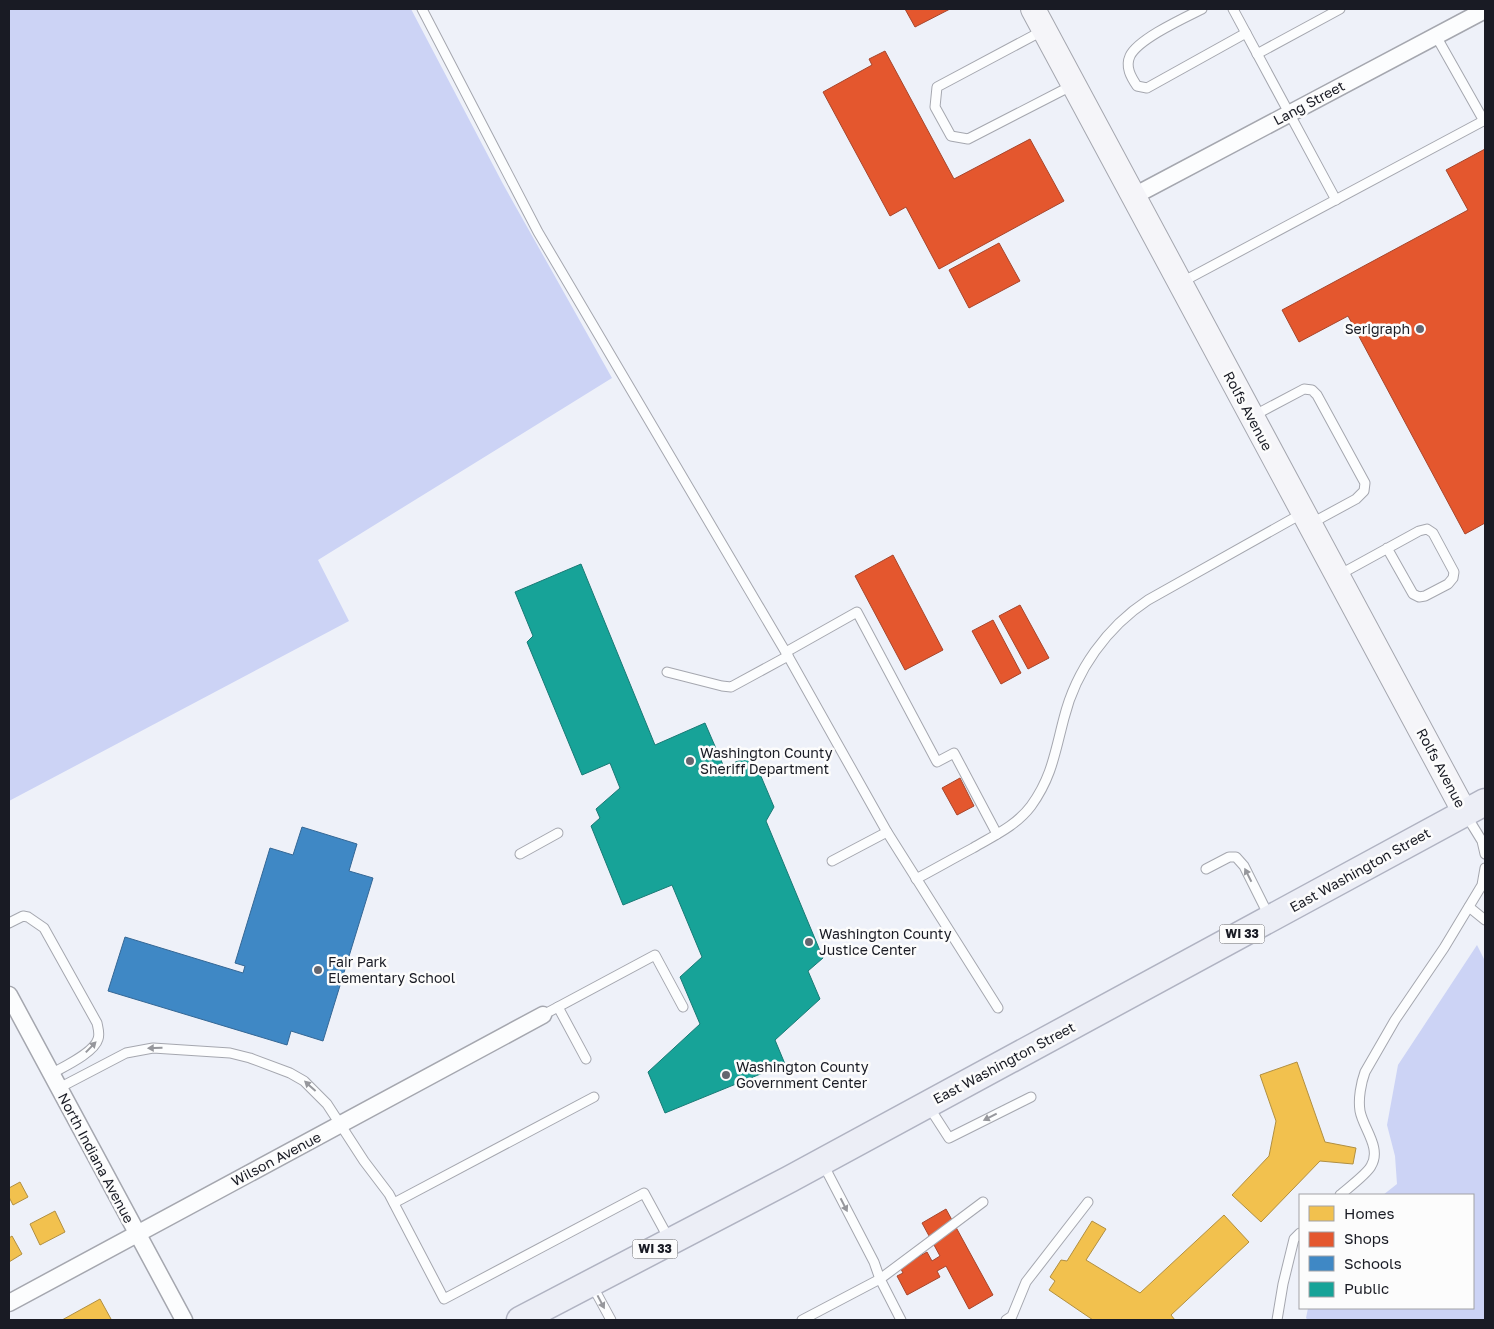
<svg xmlns="http://www.w3.org/2000/svg" width="1494" height="1329" font-family="'Golos Text',sans-serif">
<rect width="100%" height="100%" fill="#eef1f9"/>
<g fill="#ccd3f5">
<path d="M9 9H411L503 184 612 378 318 560 349 621 9 801Z"/>
<path d="M1477 945 1485 961V1320H1308L1306 1318 1308 1308H1473V1195H1383L1397 1184 1395 1156 1387 1125 1398 1065Z"/>
</g>
<g fill="#f2c14e" stroke="#b18f41">
<path d="M1297 1062 1325 1142 1356 1148 1353 1164 1320 1161 1261 1222 1232 1195 1269 1156 1276 1121 1260 1075Z"/>
<path d="M20 1182 28 1197 13 1205 9 1197V1188Z"/>
<path d="M55 1211 65 1232 40 1245 30 1224Z"/>
<path d="M1224 1215 1249 1242 1171 1315 1175 1320H1093L1049 1290 1055 1281 1050 1277 1061 1260 1067 1261 1092 1221 1106 1229 1086 1260 1140 1293Z"/>
<path d="M12 1236 22 1254 9 1262V1238Z"/>
<path d="M100 1299 111 1319 108 1320H62Z"/>
</g>
<g fill="#e4572e" stroke="#a7452b">
<path d="M905 9H950L915 27Z"/>
<path d="M885 51 954 179 1030 139 1064 201 939 269 906 207 890 216 823 92 872 65 869 59Z"/>
<path d="M1485 149V523L1465 534 1348 316 1299 342 1282 310 1468 210 1446 170Z"/>
<path d="M999 243 1020 281 969 308 949 270Z"/>
<path d="M893 555 943 650 905 670 855 576Z"/>
<path d="M1020 605 1049 658 1028 669 999 616Z"/>
<path d="M993 620 1021 673 1001 684 972 631Z"/>
<path d="M960 778 974 806 957 815 942 788Z"/>
<path d="M946 1209 993 1295 969 1309 946 1266 937 1271 940 1277 907 1295 897 1276 903 1273 900 1267 927 1252 932 1261 940 1256 922 1223Z"/>
</g>
<path fill="#3f88c5" stroke="#346795" d="M302 827 357 844 349 871 373 878 323 1041 291 1031 287 1045 108 991 125 937 243 973 245 966 235 963 270 848 293 855Z"/>
<path fill="#17a398" stroke="#187a75" d="M581 564 655 745 705 723 724 767 752 755 774 807 766 821 823 958 808 971 820 999 775 1040 785 1064 665 1113 648 1072 700 1024 680 977 702 957 672 885 623 905 591 826 600 818 596 809 620 788 610 763 582 775 527 642 533 636 515 592Z"/>
<g fill="none" stroke-linecap="round" stroke-linejoin="round">
<defs>
<g id="lane">
<path d="M422 9 538 232 788 656 887 832 998 1008"/>
<path d="M1202 9C1184 18 1138 39 1130 56 1125 67 1131 77 1137 86L1147 88 1246 33"/>
<path d="M1233 9 1336 200"/>
<path d="M1044 30 937 87 935 107 951 136 968 139 1073 85"/>
<path d="M1436 36 1484 121"/>
<path d="M1257 54 1340 9"/>
<path d="M1182 282 1485 120"/>
<path d="M1253 416 1304 389 1312 390 1317 395 1365 483 1364 491 1356 499 1310 524"/>
<path d="M1337 576 1419 531 1427 529 1433 533 1454 572 1453 578 1448 584 1425 596 1419 597 1413 594 1387 548"/>
<path d="M786 652 857 612 937 762 954 753 997 834"/>
<path d="M667 672 722 686 731 687 788 656"/>
<path d="M1466 815 1482 841 1485 854"/>
<path d="M520 854 558 833"/>
<path d="M832 861 887 832"/>
<path d="M1206 869 1229 857H1236L1244 866 1269 916"/>
<path d="M916 879C935 869 954 858 973 848 993 836 1016 826 1031 806 1052 777 1055 752 1064 718 1076 670 1107 627 1148 600L1303 513"/>
<path d="M1469 907 1485 920"/>
<path d="M9 923 23 916 28 917 44 928 97 1023C98 1028 100 1034 98 1039 94 1053 63 1067 51 1074"/>
<path d="M558 1007 586 1059"/>
<path d="M543 1015 655 955 683 1007"/>
<path d="M59 1088 126 1053 153 1048 230 1053 250 1058 290 1073 304 1081 327 1104 364 1161 389 1194 444 1299 644 1193 669 1239"/>
<path d="M929 1107 949 1138 1031 1097"/>
<path d="M823 1164 874 1262 880 1279 901 1320"/>
<path d="M1340 1195C1348 1188 1367 1174 1371 1166 1382 1148 1363 1128 1360 1111 1358 1099 1361 1083 1365 1072L1395 1020 1444 948 1482 885 1485 868"/>
<path d="M394 1203 594 1097"/>
<path d="M592 1285 611 1320"/>
<path d="M802 1320 880 1279 983 1202"/>
<path d="M1006 1320 1012 1316 1026 1282 1088 1202"/>
<path d="M1277 1320 1283 1284 1294 1239 1300 1233"/>
</g>
<g id="street">
<path d="M1132 197 1485 10"/>
<path d="M9 995 184 1320"/>
<path d="M9 1303 543 1015"/>
</g>
<path id="secondary" d="M1033 9 1465 813"/>
<path id="primary" d="M520 1320 790 1179 1485 802"/>
</defs>
<use href="#lane" stroke="#a5a7af" stroke-width="11"/>
<use href="#street" stroke="#a5a7af" stroke-width="19"/>
<use href="#secondary" stroke="#a5a7af" stroke-width="26"/>
<use href="#primary" stroke="#b0b3c2" stroke-width="29"/>
<use href="#lane" stroke="#fcfdfe" stroke-width="9"/>
<use href="#street" stroke="#fcfdfe" stroke-width="16"/>
<use href="#secondary" stroke="#f5f5f9" stroke-width="24"/>
<use href="#primary" stroke="#eceef6" stroke-width="26"/>
</g>
<defs><path id="oneway-solid" d="M-6-.8H1V-3.2L6.5 0L1 3.2V.8H-6Z" transform="scale(1.25)"/></defs>
<g fill="#96979c">
<use href="#oneway-solid" transform="translate(1248 875) rotate(-117)"/>
<use href="#oneway-solid" transform="translate(91 1047) rotate(-46)"/>
<use href="#oneway-solid" transform="translate(155 1048) rotate(179)"/>
<use href="#oneway-solid" transform="translate(310 1086) rotate(-138)"/>
<use href="#oneway-solid" transform="translate(990 1117) rotate(153)"/>
<use href="#oneway-solid" transform="translate(844 1205) rotate(63)"/>
<use href="#oneway-solid" transform="translate(601 1302) rotate(62)"/>
</g>
<g fill="#64666f" stroke="#fcfcfc" stroke-width="2">
<circle cx="1420" cy="329" r="5"/>
<circle cx="690" cy="761" r="5"/>
<circle cx="809" cy="942" r="5"/>
<circle cx="318" cy="970" r="5"/>
<circle cx="726" cy="1075" r="5"/>
</g>
<g text-anchor="middle" stroke-width="5" stroke-linejoin="round" paint-order="stroke">
<g fill="#fcfcfc" stroke="#5d5e65" stroke-width="1">
<rect x="1219.5" y="924.5" width="45" height="19" rx="4"/>
<rect x="632.5" y="1239.5" width="45" height="19" rx="4"/>
</g>
<g font-size="12" font-weight="bold" fill="#191b24">
<text x="1242" y="938">WI 33</text>
<text x="655" y="1253">WI 33</text>
</g>
<g font-size="14" fill="#191b24" stroke="#fcfcfc">
<text transform="translate(1309 103) rotate(-28)" y="5">Lang Street</text>
<text transform="translate(1248 411) rotate(62)" y="5">Rolfs Avenue</text>
<text transform="translate(1441 768) rotate(62)" y="5">Rolfs Avenue</text>
<text transform="translate(1360 870) rotate(-29)" y="5">East Washington Street</text>
<text transform="translate(1004 1063) rotate(-28)" y="5">East Washington Street</text>
<text transform="translate(96 1158) rotate(62)" y="5">North Indiana Avenue</text>
<text transform="translate(276 1159) rotate(-28)" y="5">Wilson Avenue</text>
</g>
<g font-size="14" fill="#191b24" stroke="#fcfcfc" text-anchor="start">
<text x="1410" y="334" text-anchor="end">Serigraph</text>
<text x="700" y="758">Washington County<tspan x="700" dy="16">Sheriff Department</tspan></text>
<text x="819" y="939">Washington County<tspan x="819" dy="16">Justice Center</tspan></text>
<text x="328" y="967">Fair Park<tspan x="328" dy="16">Elementary School</tspan></text>
<text x="736" y="1072">Washington County<tspan x="736" dy="16">Government Center</tspan></text>
</g>
</g>
<rect width="1494" height="1329" fill="none" stroke="#191b24" stroke-width="20"/>
<rect x="1299" y="1194" width="175" height="115" fill="#fcfcfc" stroke="#a1a2a6"/>
<rect x="1309" y="1206" width="25" height="15" fill="#f2c14e" stroke="#a1a2a6"/>
<text x="1344" y="1219" font-size="15" fill="#191b24">Homes</text>
<rect x="1309" y="1232" width="25" height="15" fill="#e4572e" stroke="#a1a2a6"/>
<text x="1344" y="1244" font-size="15" fill="#191b24">Shops</text>
<rect x="1309" y="1256" width="25" height="15" fill="#3f88c5" stroke="#a1a2a6"/>
<text x="1344" y="1269" font-size="15" fill="#191b24">Schools</text>
<rect x="1309" y="1282" width="25" height="15" fill="#17a398" stroke="#a1a2a6"/>
<text x="1344" y="1294" font-size="15" fill="#191b24">Public</text>
</svg>
